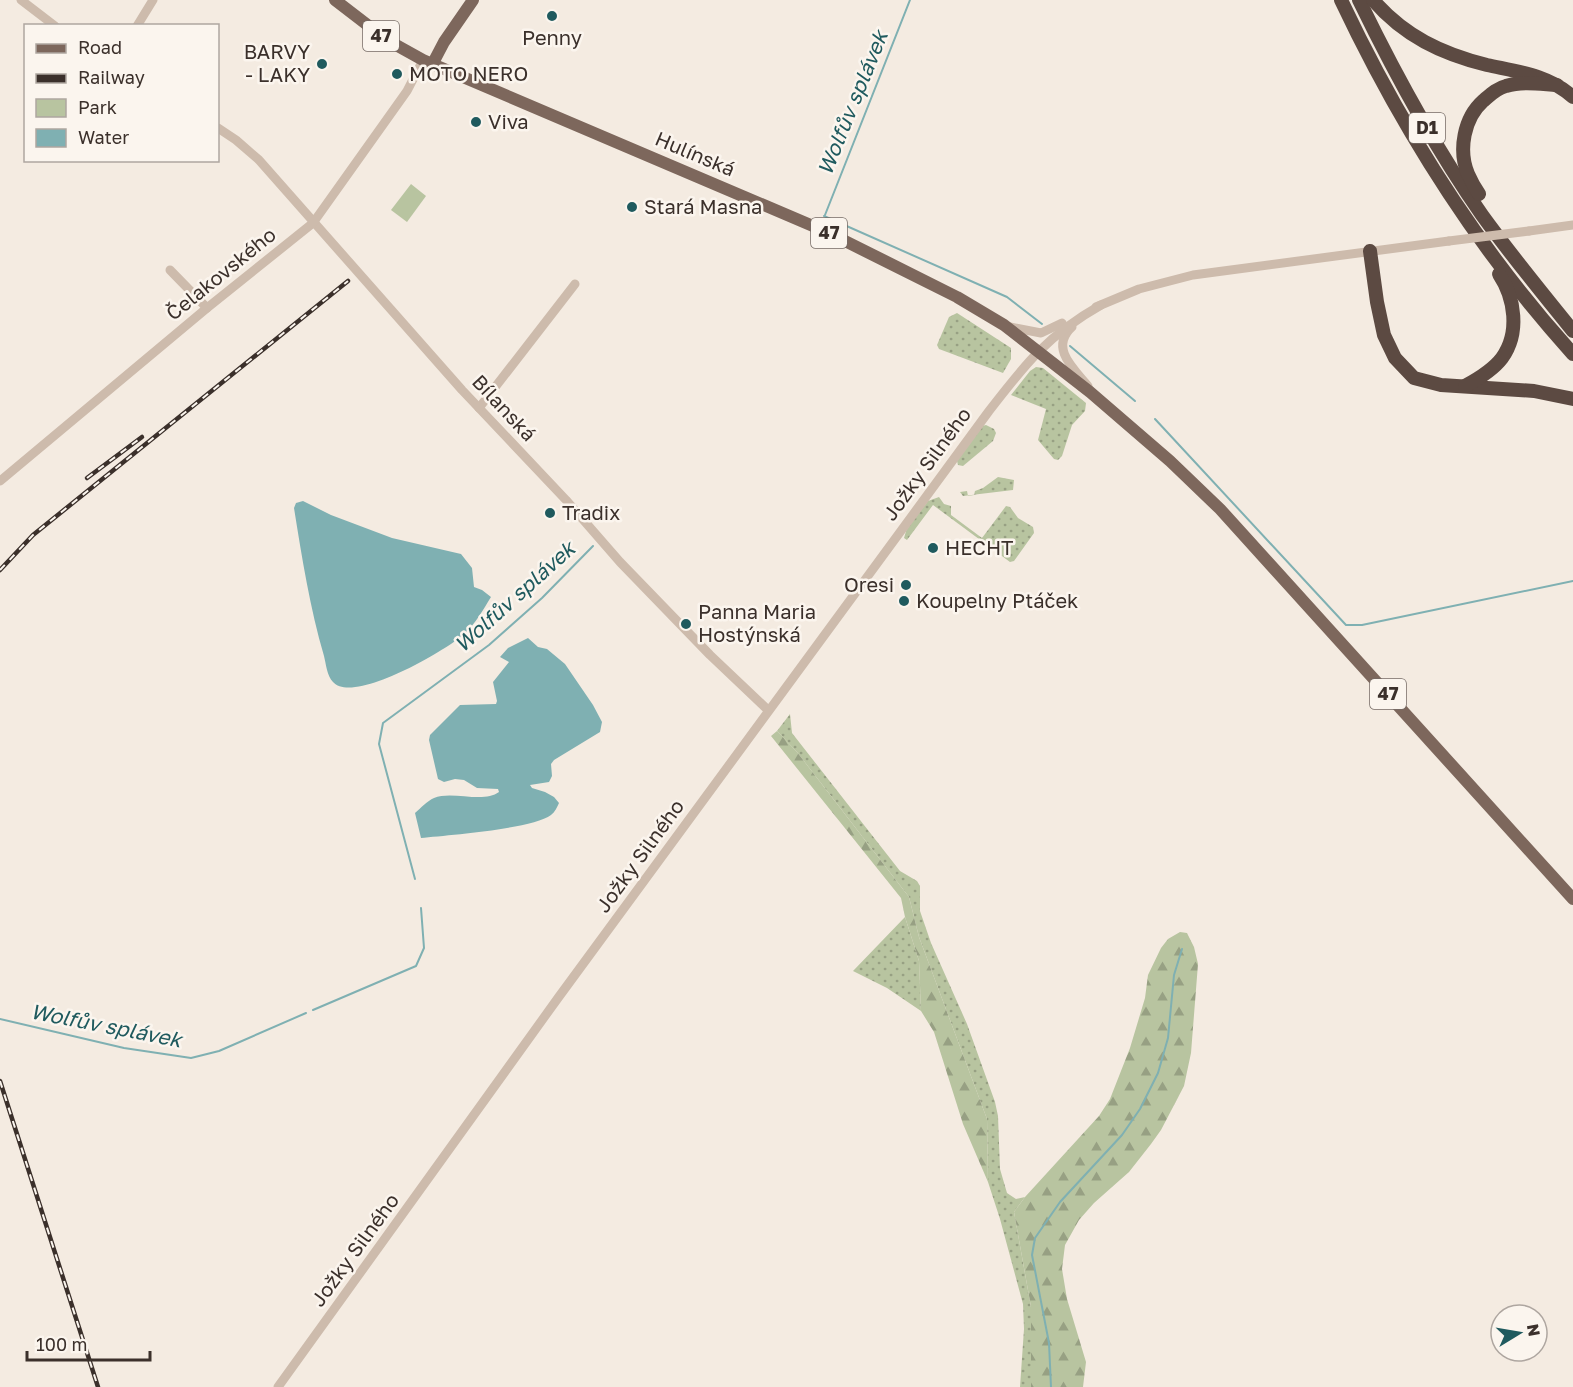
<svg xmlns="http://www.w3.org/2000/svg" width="1573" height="1387" font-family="'Golos Text',sans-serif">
<defs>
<pattern id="green-dots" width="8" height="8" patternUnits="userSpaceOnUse" patternTransform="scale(1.5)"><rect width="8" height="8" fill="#b8c4a0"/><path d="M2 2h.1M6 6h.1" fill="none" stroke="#97a083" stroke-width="1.8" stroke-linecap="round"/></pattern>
<pattern id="forest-firs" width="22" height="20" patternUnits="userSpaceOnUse" patternTransform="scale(1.5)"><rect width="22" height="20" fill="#b8c4a0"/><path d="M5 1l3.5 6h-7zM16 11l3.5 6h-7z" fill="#97a083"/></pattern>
</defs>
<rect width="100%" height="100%" fill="#f4ebe1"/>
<g fill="url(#green-dots)">
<path d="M957 313 1011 348V359L1003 373 939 349 937 345 949 317Z"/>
<path d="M1036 367 1043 368 1086 403 1085 411 1072 425 1062 456 1058 460 1054 459 1038 440 1046 409 1011 395 1030 371Z"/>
<path d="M986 425 994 429 996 433 993 441 963 466 958 465 957 461 982 426Z"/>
<path d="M998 477 1014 480 1013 490 963 496 960 492 967 491 968 496 974 495 975 491 983 488Z"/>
<path d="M939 497 944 504 951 506V515L982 538 1006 506 1010 507 1018 518 1033 527 1034 533 1014 561 1010 562 933 505 907 540 904 538 907 528 928 501Z"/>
<path d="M790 714 792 733 900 871 917 881 920 886V911L931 943 967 1024 995 1102 998 1116 1000 1169 1007 1193 1016 1199 1025 1197 1014 1212 1031 1307V1387H1020L1024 1329 1023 1304 1000 1219 988 1182 987 1119 919 937 909 897 797 752 777 731Z"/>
<path d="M905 917 919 961 921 1011 887 988 853 971Z"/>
</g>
<g fill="url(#forest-firs)">
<path d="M777 731 797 752 909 897 919 937 987 1119 988 1182 963 1124 934 1032 921 1011 919 961 905 917 901 898 771 736Z"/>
<path d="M1180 932 1187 933 1194 947 1198 964 1191 1053 1184 1086 1161 1130 1151 1144 1129 1172 1094 1203 1079 1220 1065 1245 1062 1269 1067 1299 1086 1362 1083 1387H1031V1307L1014 1212 1025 1197 1099 1116 1110 1099 1130 1048 1145 998 1148 975 1161 948 1168 939Z"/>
</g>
<path fill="#b8c4a0" d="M411 184 426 196 407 222 391 210Z"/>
<g fill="#7fb0b2">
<path d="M303 501 331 515 392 538 461 554 472 568 474 587 482 590 491 597C483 610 476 623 464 634 447 650 353 705 333 682 327 676 326 664 324 656 310 608 302 558 294 508L296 503Z"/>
<path d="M528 638 538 647 547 649 565 664 593 705 602 722 600 732 554 760 551 764 552 776 549 782 530 785 532 788 545 792 554 797 559 803C557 807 555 812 551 815 532 829 449 835 421 838L415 813C421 808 427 801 434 798 452 790 483 804 499 792L498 789 477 788 464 780 455 779 444 782 438 779 429 740 430 735 460 705 496 704 497 701 493 682 509 662 500 657 508 648Z"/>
</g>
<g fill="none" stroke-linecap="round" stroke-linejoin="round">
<g stroke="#7fb0b2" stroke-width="2">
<path d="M825 215 910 0"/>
<path d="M824 216 1007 297 1042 324"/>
<path d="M1070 346 1135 401"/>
<path d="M1155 419 1346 625H1362L1573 581"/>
<path d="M415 879 379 744 383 723 489 645 542 598 593 546"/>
<path d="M313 1010 416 966 424 948 421 908"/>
<path d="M0 1019 124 1048 191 1058 219 1051 306 1013"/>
<path d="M1051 1387 1049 1343 1032 1255 1035 1238 1060 1202 1122 1135 1140 1109 1158 1073 1168 1038 1174 975 1182 949"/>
</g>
<g stroke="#cdbbac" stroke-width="9">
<path d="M21 0 55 26"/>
<path d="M137 26 153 0"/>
<path d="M218 128 236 140 259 160 462 390 566 500 620 562 710 655 768 710"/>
<path d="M1529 231 1573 225"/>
<path d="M170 270 207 308"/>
<path d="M1096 307 1139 289 1193 275 1449 241"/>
<path d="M1010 327 1041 333 1062 323"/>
<path d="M1072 327C1049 348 1074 369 1088 386"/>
<path d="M479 408 575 284"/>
<path d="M0 481 207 308 313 223 407 91 423 60"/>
<path d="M278 1387 558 998 989 411C1026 363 1048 335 1101 305"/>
</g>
<g stroke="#7d675c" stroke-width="12">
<path d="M335 0 387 40 423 60 827 232 957 297 1004 325 1090 392 1170 461 1220 509 1573 899"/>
<path d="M433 63 444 42 473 0"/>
</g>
<g stroke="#5c4a42" stroke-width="14">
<path d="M1341 0C1401 127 1479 250 1573 354"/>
<path d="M1359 0C1395 74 1435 148 1482 215 1511 255 1542 293 1573 331"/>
<path d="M1373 0C1404 36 1442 54 1487 65 1519 72 1548 75 1573 97"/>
<path d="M1479 194C1475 188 1471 181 1468 174 1458 150 1464 118 1483 101 1490 95 1497 88 1506 86 1522 81 1540 84 1557 85"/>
<path d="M1370 251 1377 302 1384 335 1395 358 1414 378 1441 385 1534 391 1573 399"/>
<path d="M1465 386C1478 379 1493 370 1502 358 1520 333 1515 298 1499 274"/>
</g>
<defs>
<g id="rail">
<path d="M87 478 142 437"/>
<path d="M0 570 33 535 348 281"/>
<path d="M0 1081 98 1387"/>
</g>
</defs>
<use href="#rail" stroke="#3b302b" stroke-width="4.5"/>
<use href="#rail" stroke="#fbf5ee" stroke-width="2" stroke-dasharray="7" stroke-linecap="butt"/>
<path stroke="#cdbbac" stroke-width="9" d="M1449 241 1529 231"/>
</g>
<g fill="#1f5a5e" stroke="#fbf5ee" stroke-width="2">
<circle cx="552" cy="16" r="6"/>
<circle cx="322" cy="64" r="6"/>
<circle cx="397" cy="74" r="6"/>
<circle cx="476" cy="122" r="6"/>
<circle cx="632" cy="207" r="6"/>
<circle cx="550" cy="513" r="6"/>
<circle cx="933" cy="548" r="6"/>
<circle cx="906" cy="585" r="6"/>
<circle cx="904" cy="601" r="6"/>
<circle cx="686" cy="624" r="6"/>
</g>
<g text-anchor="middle" stroke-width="5" stroke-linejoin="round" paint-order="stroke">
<g fill="#fbf5ee" stroke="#756b66" stroke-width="1.5">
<rect x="363" y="21" width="36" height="30" rx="4.5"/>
<rect x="1409" y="113" width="36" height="30" rx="4.5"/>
<rect x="811" y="218" width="36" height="30" rx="4.5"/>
<rect x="1370" y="679" width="36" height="30" rx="4.5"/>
</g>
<g font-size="18" font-weight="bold" fill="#3b302b">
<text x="381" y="42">47</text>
<text x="1427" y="134">D1</text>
<text x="829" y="239">47</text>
<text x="1388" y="700">47</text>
</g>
<g font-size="20" fill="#3b302b" stroke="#fbf5ee" text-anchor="start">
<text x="552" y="45" text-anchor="middle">Penny</text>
<text x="310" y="59" text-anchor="end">BARVY<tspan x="310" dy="23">- LAKY</tspan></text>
<text x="409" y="81">MOTO NERO</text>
<text x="488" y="129">Viva</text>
<text x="644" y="214">Stará Masna</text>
<text x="562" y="520">Tradix</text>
<text x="945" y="555">HECHT</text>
<text x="894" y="592" text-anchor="end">Oresi</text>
<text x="916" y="608">Koupelny Ptáček</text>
<text x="698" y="619">Panna Maria<tspan x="698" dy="23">Hostýnská</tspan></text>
</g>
<g font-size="20" fill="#3b302b" stroke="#fbf5ee">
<text transform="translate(695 154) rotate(23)" y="7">Hulínská</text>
<text transform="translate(221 274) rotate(-39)" y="7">Čelakovského</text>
<text transform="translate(504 408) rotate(47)" y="7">Bílanská</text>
<text transform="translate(927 464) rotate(-54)" y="7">Jožky Silného</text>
<text transform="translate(640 856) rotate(-54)" y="7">Jožky Silného</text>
<text transform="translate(355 1250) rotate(-54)" y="7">Jožky Silného</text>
</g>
<g font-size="21" font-style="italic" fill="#1f5a5e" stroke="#fbf5ee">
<text transform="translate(853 103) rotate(-68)" y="7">Wolfův splávek</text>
<text transform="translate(515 597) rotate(-42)" y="7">Wolfův splávek</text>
<text transform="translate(106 1026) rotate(11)" y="7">Wolfův splávek</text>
</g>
</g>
<rect x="24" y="24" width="195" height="138" fill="#fbf5ee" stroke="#aea6a0" stroke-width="1.5"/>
<rect x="36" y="44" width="30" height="9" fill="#7d675c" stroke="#aea6a0" stroke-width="1.5"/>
<text x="78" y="54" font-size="18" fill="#3b302b">Road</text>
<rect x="36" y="74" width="30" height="9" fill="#3b302b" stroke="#aea6a0" stroke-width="1.5"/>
<text x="78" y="84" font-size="18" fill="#3b302b">Railway</text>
<rect x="36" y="99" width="30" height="18" fill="#b8c4a0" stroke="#aea6a0" stroke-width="1.5"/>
<text x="78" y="114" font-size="18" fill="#3b302b">Park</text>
<rect x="36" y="129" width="30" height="18" fill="#7fb0b2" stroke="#aea6a0" stroke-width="1.5"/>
<text x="78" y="144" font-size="18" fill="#3b302b">Water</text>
<g transform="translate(1519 1333) rotate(79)"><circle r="28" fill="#fbf5ee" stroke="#aea6a0" stroke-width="1.5"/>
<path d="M0-4.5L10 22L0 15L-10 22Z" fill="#1f5a5e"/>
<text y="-9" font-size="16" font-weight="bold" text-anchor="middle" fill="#3b302b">N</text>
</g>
<path d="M27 1351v9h123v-9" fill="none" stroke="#3b302b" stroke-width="3"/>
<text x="36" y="1351" font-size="18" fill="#3b302b" stroke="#fbf5ee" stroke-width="4.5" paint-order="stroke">100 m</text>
</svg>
